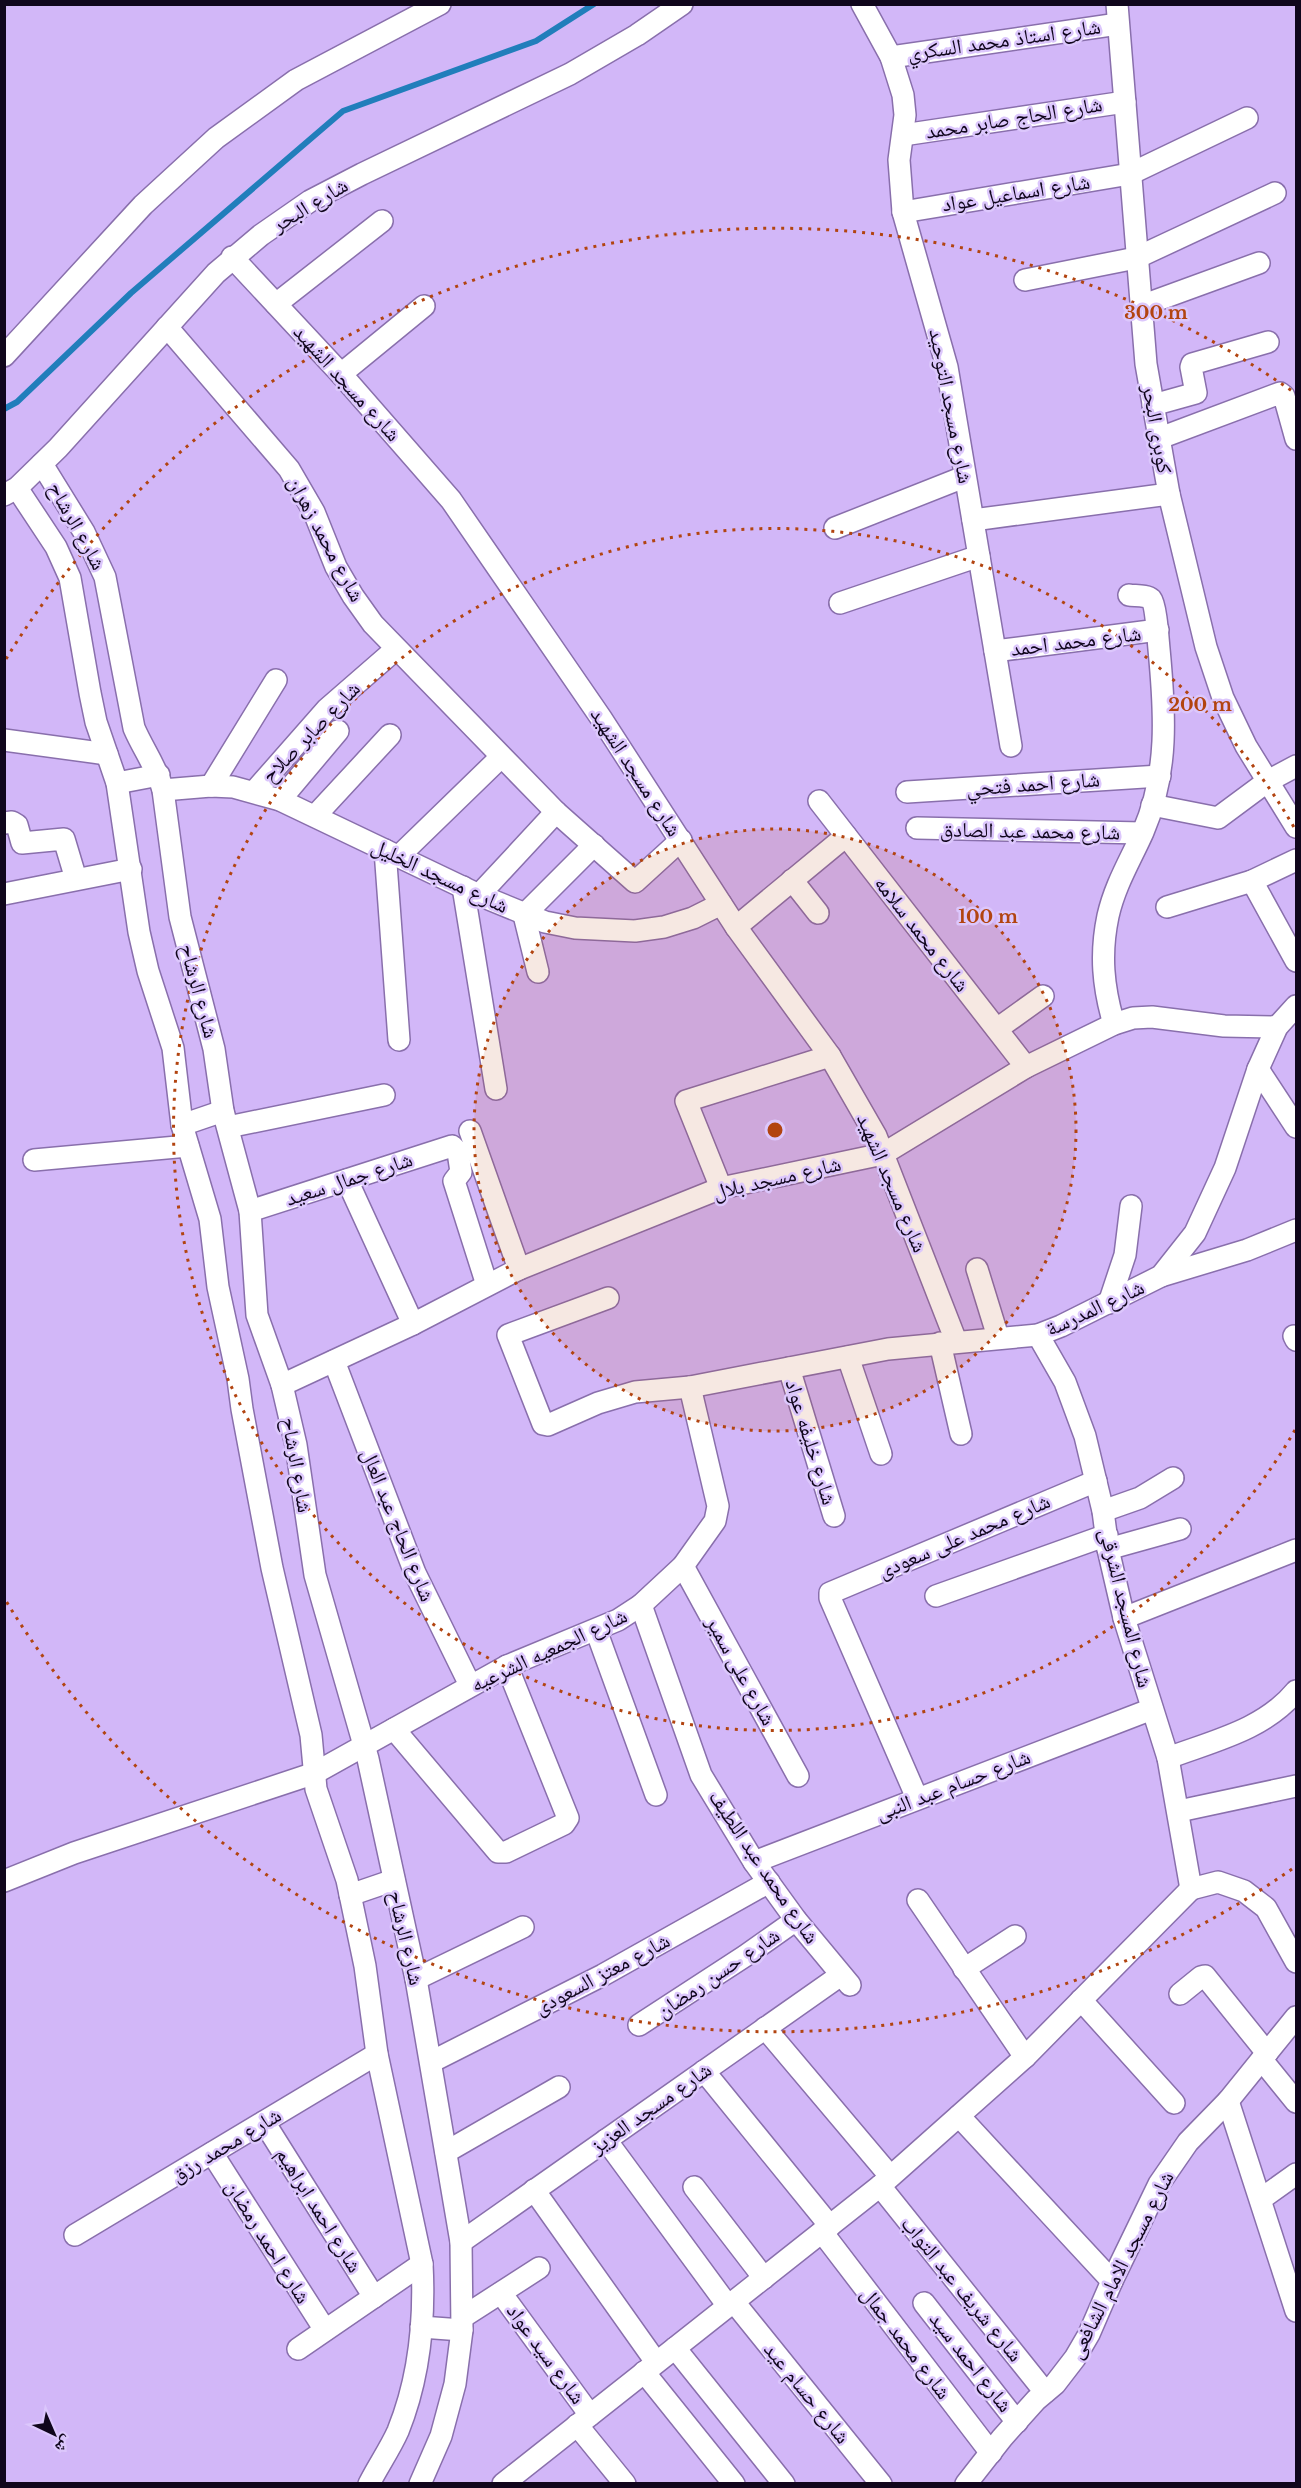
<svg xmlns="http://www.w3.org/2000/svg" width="1301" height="2488" font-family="'Libre Baskerville','Noto Naskh Arabic',serif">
<rect width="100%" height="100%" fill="#d2b7f8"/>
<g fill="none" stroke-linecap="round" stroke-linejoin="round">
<path stroke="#217ebb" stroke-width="6" d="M4 409 17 402 131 293 343 111 536 41 594 4"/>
<defs>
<g id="street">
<path d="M862 4 891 57 903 95 905 115 899 160 903 212 947 367 1011 746"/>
<path d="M1117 4 1146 364 1169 494 1206 647 1223 698 1246 746 1296 827"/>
<path d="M891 57 1118 24"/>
<path d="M903 135 1125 102"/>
<path d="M903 212 1130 174 1247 118"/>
<path d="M232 257 341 374 451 500 601 718 736 927 830 1056 876 1136 956 1341"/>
<path d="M1025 280 1136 258 1275 193"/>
<path d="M276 304 382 221"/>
<path d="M1141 306 1259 263"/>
<path d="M167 327 289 469 314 512 336 567 353 596 373 624 556 812 635 882 681 840"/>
<path d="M4 356 143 205 216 138 296 80 440 4"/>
<path d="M341 374 424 306"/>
<path d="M1153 405 1196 393 1191 367 1192 364 1268 342"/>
<path d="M1160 438 1280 393 1284 396 1296 439"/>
<path d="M42 464 84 532 105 577 134 728C143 749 157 768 163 790L180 917 214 1049 223 1111 250 1211 257 1315 282 1385 296 1445 315 1575 368 1759 416 1979 461 2242 462 2330 455 2384 441 2436 420 2484"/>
<path d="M17 488 56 547 70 578 90 693 96 722 117 783 139 932 148 971 173 1048 182 1125 210 1219 218 1287 238 1379 242 1409 272 1568 311 1735 316 1789 347 1880 365 1966 377 2054 422 2264C425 2320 419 2379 398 2431 390 2449 378 2466 369 2484"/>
<path d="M4 495 17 488 58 448 216 273 261 235 310 201 362 174 570 74 637 35 682 4"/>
<path d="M973 520 1169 494"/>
<path d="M835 528 964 477"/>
<path d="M840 603 979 556"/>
<path d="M995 651 1158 630"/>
<path d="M4 740 107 754"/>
<path d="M117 783 159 775"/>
<path d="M211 786 276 680"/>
<path d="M163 790 211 786 233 787 280 800 479 895 545 922 575 928 635 931 664 927 693 918 721 904"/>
<path d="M254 792 327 709 396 649"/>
<path d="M907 792 1160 776"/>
<path d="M280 800 338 731"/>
<path d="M819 801 1026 1067"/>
<path d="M1152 805 1218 818 1268 781 1296 766"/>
<path d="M315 816 390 735"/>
<path d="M4 823 12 822 17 825 22 843 64 839 76 879"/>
<path d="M917 828 1142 833"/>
<path d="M385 850 399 1040"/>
<path d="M399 856 501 757"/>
<path d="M792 880 818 913"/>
<path d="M1252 881 1296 961"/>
<path d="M463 887 496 1089"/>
<path d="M4 894 131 869"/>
<path d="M479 895 556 812"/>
<path d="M1167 907 1252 881 1296 860"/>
<path d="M736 927 846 836"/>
<path d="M538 972 524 915 594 845"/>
<path d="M1114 1024C1103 987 1100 954 1108 916 1115 885 1130 861 1143 832 1169 772 1165 712 1159 649 1158 639 1156 605 1151 599 1147 595 1134 596 1129 595"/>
<path d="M997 1029 1043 996"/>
<path d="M1258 1069 1296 1127"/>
<path d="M182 1125 223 1111"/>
<path d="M228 1127 384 1095"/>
<path d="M470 1131 519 1269"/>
<path d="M34 1160 188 1146"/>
<path d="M347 1180 413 1324"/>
<path d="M721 1188 686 1101 830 1056"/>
<path d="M250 1211 452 1146 458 1152 461 1172 454 1181 487 1285"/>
<path d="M977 1269 998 1337"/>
<path d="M1161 1276 1247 1250 1296 1230"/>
<path d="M608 1298 508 1335 543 1424 548 1425 598 1403 635 1392 690 1387 888 1349 1038 1335 1061 1326 1161 1276 1195 1233 1225 1168 1258 1069 1277 1027 1296 1006"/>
<path d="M1109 1303 1125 1255 1131 1206"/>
<path d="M1038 1335 1065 1382 1085 1436 1103 1511 1108 1549 1124 1618 1168 1758 1191 1889"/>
<path d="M1294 1336 1296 1340"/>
<path d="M940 1343 961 1434"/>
<path d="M848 1357 881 1454"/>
<path d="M334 1361 415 1573 470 1685"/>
<path d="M789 1368 834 1516"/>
<path d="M282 1385 413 1324 519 1269 721 1188 883 1154 1026 1067 1114 1024 1133 1018 1152 1017 1224 1026 1277 1027"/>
<path d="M1103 1511 1140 1498 1173 1478"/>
<path d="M1108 1549 1180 1529"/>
<path d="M683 1566 798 1776"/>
<path d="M936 1596 1107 1535"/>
<path d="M641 1605 701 1775 754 1862 796 1920 850 1985"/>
<path d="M1124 1618 1296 1550"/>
<path d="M596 1630 656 1795"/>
<path d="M394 1729 498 1852H506L564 1824 568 1818 507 1666"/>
<path d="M1168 1758C1213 1741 1264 1730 1296 1691"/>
<path d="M917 1798 830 1598V1593L1096 1481"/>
<path d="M1179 1811 1296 1786"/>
<path d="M754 1862 1152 1709"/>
<path d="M4 1881 74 1853 315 1773 507 1666 618 1620 641 1605 683 1566 715 1521 718 1506 690 1387"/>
<path d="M1191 1889 1218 1882 1244 1891 1266 1908 1296 1962"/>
<path d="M350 1895 394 1880"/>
<path d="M918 1900 1025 2057"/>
<path d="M964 1969 1015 1936"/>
<path d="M416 1979 523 1927"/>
<path d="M1180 1994 1201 1977 1205 1976 1267 2053"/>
<path d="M1081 2000 1174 2103"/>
<path d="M639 2025 745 1956 796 1920"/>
<path d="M765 2028 890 2176"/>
<path d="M1262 2060 1296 2102"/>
<path d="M431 2062 603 1975 769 1882"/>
<path d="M704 2071 830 2226"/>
<path d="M1228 2101 1296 2311"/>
<path d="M959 2116 1112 2281"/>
<path d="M264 2122 374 2297"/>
<path d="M606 2140 728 2306"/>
<path d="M446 2152 559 2087"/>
<path d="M212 2153 325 2330"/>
<path d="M880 2186 1045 2392"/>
<path d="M694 2187 764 2278"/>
<path d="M534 2190 656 2362"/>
<path d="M1261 2199 1296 2174"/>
<path d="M822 2232 991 2453"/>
<path d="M75 2235 377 2054"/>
<path d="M461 2242 841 1975"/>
<path d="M501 2293 590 2415"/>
<path d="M734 2302 881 2484"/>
<path d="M924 2303 1017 2422"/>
<path d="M463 2317 539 2268"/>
<path d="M421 2327 462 2330"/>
<path d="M675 2348 784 2484"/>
<path d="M298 2349 422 2264"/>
<path d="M644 2372 734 2484"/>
<path d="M577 2425 625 2484"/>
<path d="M503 2484 880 2186 1025 2057 1191 1889"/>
<path d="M966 2484 1002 2438 1036 2400 1055 2384 1075 2358 1089 2334 1112 2281 1159 2184 1188 2142 1228 2101 1296 2017"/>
</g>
</defs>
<use href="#street" stroke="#896fac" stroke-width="24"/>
<use href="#street" stroke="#fff" stroke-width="21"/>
</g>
<circle cx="775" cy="1130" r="301" fill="#b24410" fill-opacity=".12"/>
<g fill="none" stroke="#b24410" stroke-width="3" stroke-dasharray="3 6">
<circle cx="775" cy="1130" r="301"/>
<path d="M1295 1430A601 601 0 1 1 1295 829"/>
<path d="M1292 1869A902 902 0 0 1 6 1601M6 659A902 902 0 0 1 1292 391"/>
</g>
<g text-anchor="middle" stroke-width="5" stroke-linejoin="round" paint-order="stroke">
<g font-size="21" fill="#10061c" stroke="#dcc7fc">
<text transform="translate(1004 40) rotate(-8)" y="7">شارع استاذ محمد السكري</text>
<text transform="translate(1014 118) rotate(-9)" y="7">شارع الحاج صابر محمد</text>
<text transform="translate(1016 193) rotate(-9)" y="7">شارع اسماعيل عواد</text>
<text transform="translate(310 205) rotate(-31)" y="7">شارع البحر</text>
<text transform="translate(347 383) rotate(48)" y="7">شارع مسجد الشهيد</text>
<text transform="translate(951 406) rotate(79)" y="7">شارع مسجد التوحيد</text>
<text transform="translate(1157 429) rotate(80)" y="7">كوبرى البحر</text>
<text transform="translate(77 526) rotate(61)" y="7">شارع الرشاح</text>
<text transform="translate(326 539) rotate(62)" y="7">شارع محمد زهران</text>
<text transform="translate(1076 641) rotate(-7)" y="7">شارع محمد احمد</text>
<text transform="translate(311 732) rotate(-46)" y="7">شارع صابر صلاح</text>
<text transform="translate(636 772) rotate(57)" y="7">شارع مسجد الشهيد</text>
<text transform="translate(1033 784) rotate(-4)" y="7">شارع احمد فتحي</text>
<text transform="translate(1030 831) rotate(1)" y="7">شارع محمد عبد الصادق</text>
<text transform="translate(440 876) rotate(25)" y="7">شارع مسجد الخليل</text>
<text transform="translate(922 934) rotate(52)" y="7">شارع محمد سلامه</text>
<text transform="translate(199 991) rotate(75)" y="7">شارع الرشاح</text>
<text transform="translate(777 1178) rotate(-13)" y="7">شارع مسجد بلال</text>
<text transform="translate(349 1179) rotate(-18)" y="7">شارع جمال سعيد</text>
<text transform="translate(892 1183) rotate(67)" y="7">شارع مسجد الشهيد</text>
<text transform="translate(1095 1308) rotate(-25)" y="7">شارع المدرسة</text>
<text transform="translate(811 1442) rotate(73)" y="7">شارع خليفه عواد</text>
<text transform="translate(297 1465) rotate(80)" y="7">شارع الرشاح</text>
<text transform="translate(398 1525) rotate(68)" y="7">شارع الحاج عبد العال</text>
<text transform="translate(964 1536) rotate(-23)" y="7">شارع محمد على سعودى</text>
<text transform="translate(1126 1608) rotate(76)" y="7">شارع المسجد الشرقى</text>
<text transform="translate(549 1650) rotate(-25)" y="7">شارع الجمعيه الشرعيه</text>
<text transform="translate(741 1671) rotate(61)" y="7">شارع على سمير</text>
<text transform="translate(953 1785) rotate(-21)" y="7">شارع حسام عبد النبى</text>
<text transform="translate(764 1867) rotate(56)" y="7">شارع محمد عبد اللطيف</text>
<text transform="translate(406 1938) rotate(77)" y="7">شارع الرشاح</text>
<text transform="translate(718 1973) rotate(-34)" y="7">شارع حسن رمضان</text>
<text transform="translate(602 1974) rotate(-28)" y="7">شارع معتز السعودى</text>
<text transform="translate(651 2108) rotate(-35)" y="7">شارع مسجد العزيز</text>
<text transform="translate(226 2145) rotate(-31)" y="7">شارع محمد رزق</text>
<text transform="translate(319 2210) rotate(58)" y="7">شارع احمد ابراهيم</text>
<text transform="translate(268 2242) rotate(58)" y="7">شارع احمد رمضان</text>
<text transform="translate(1121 2265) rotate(-63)" y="7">شارع مسجد الامام الشافعى</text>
<text transform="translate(962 2289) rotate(51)" y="7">شارع شريف عبد التواب</text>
<text transform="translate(906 2343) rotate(53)" y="7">شارع محمد جمال</text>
<text transform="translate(546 2354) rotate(54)" y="7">شارع سيد عواد</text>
<text transform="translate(971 2362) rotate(52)" y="7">شارع احمد سيد</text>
<text transform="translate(807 2393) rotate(51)" y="7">شارع حسام عيد</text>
</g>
</g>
<circle cx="775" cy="1130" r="9" fill="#b24410" stroke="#dcc7fc" stroke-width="3"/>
<g font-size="18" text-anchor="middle" font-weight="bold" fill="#b24410" stroke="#dcc7fc" stroke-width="5" stroke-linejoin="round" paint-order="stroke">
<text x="1156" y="319">300 m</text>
<text x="1200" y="711">200 m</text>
<text x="988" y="923">100 m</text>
</g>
<rect width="1301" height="2488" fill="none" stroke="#10061c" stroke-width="12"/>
<g transform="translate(54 2434) rotate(136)" stroke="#dcc7fc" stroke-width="4.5" paint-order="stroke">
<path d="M0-4.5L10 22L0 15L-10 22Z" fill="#10061c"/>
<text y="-9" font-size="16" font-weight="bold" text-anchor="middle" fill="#10061c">ش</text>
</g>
</svg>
